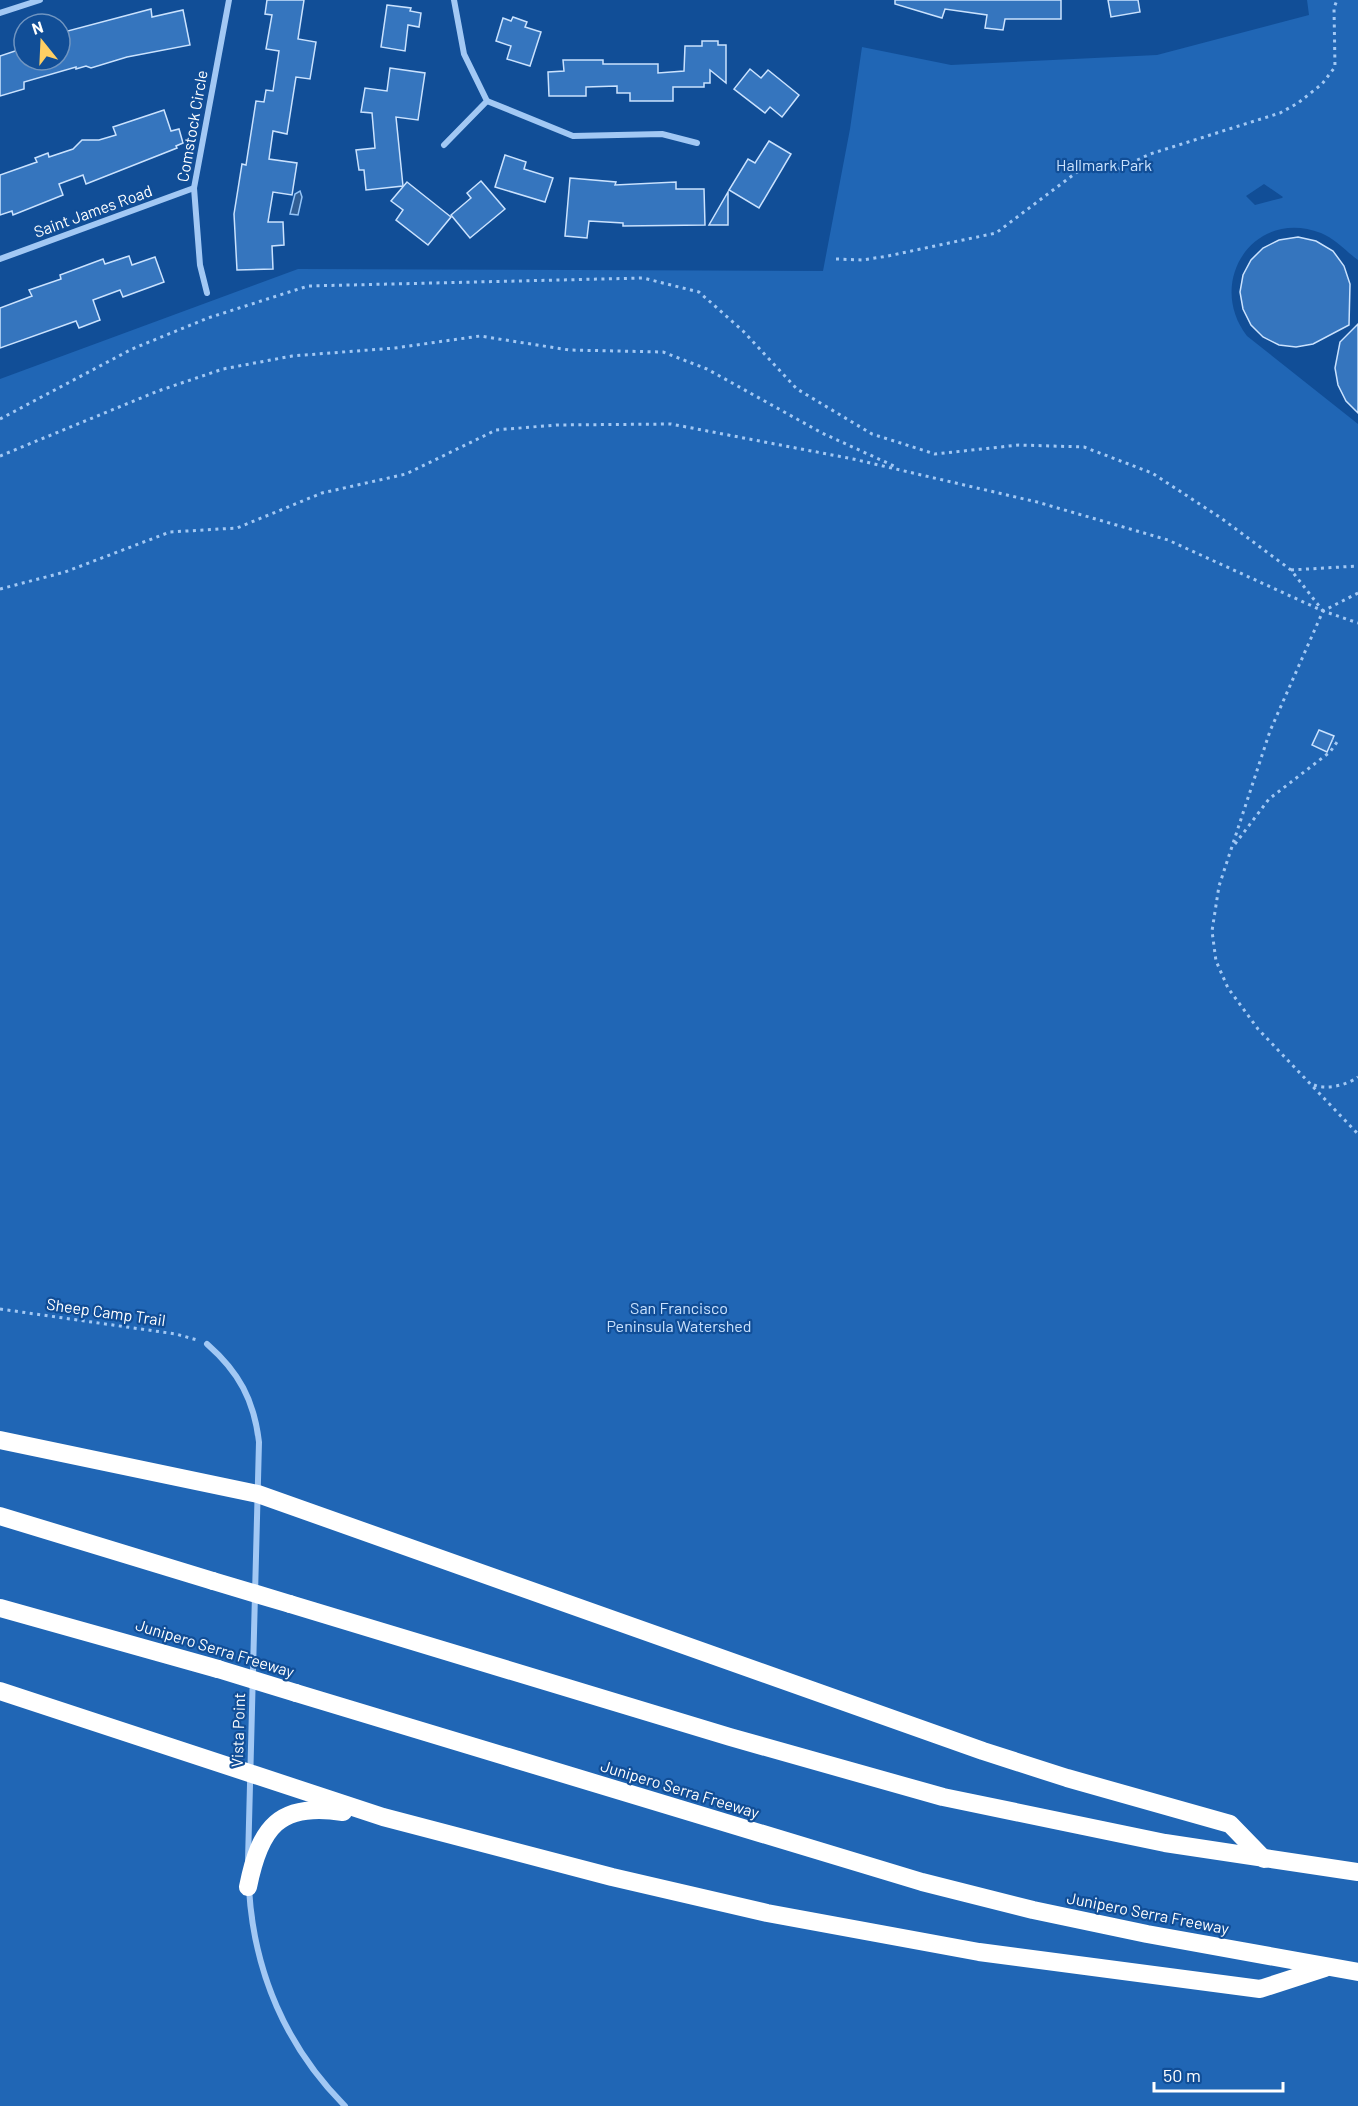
<svg xmlns="http://www.w3.org/2000/svg" width="1358" height="2106" font-family="Barlow,sans-serif">
<rect width="100%" height="100%" fill="#114e97"/>
<path fill="#2066b5" fill-rule="evenodd" d="M1307 0H1358V260C1347 252 1334 238 1321 233 1255 207 1205 281 1247 336L1358 424V2106H0V379L298 269 823 271 850 129 862 47 951 65 1157 55 1309 15ZM1264 184 1283 197 1282 198 1255 205 1246 196Z"/>
<path fill="#315e93" stroke="#93c4f7" stroke-width="1.5" d="M300 191 302 197 298 215 290 214 295 194Z"/>
<g fill="#3575be" stroke="#cae2fe" stroke-width="1.5">
<path d="M267 0H304L298 39 316 42 310 79 296 77 287 134 273 131 269 159 297 163 292 195 273 192 268 222H283L284 245 272 246 273 269 237 270 234 214 242 164 246 165 256 101 264 102 266 90 273 91 279 51 266 49 272 15 265 14Z"/>
<path d="M895 0H1061V19H1005L1003 30 985 28 987 15 945 9 942 18 895 4Z"/>
<path d="M1108 0H1138L1140 12 1111 17Z"/>
<path d="M387 5 411 8 410 11 421 13 419 27 408 25 405 51 381 47Z"/>
<path d="M151 9 152 17 183 10 190 45 127 57 91 68 86 66 76 69V67L24 82V89L0 96V56L24 48V60H60V33Z"/>
<path d="M513 17 527 22 525 27 541 32 530 66 507 59 511 46 496 41 503 18 511 21Z"/>
<path d="M702 41H718V45H726V83L710 70V83H704V87H673V101H630V93H617V86L586 87V96H549L548 72 564 71 563 60H603V64H658V73L684 71 685 46H702Z"/>
<path d="M390 68 425 73 418 120 396 117 403 186 366 190 364 170H359L356 150 375 148 372 113 361 112 365 88 387 91Z"/>
<path d="M750 69 761 78 768 70 799 95 782 117 770 107 765 113 734 89Z"/>
<path d="M164 110 171 131 179 129 183 143 176 146 177 148 86 184 83 175 59 184 63 195 13 215 12 211 0 215V175L37 162 35 158 48 153 49 157 73 149 82 140H99L116 135 113 127Z"/>
<path d="M769 141 791 154 759 208 729 190 748 159 755 163Z"/>
<path d="M505 155 526 162 524 169 553 178 545 202 495 187Z"/>
<path d="M570 178 616 182 615 185 676 182V189H704L705 225 623 226V223L589 221 587 238 565 236Z"/>
<path d="M481 181 505 209 470 238 451 215 471 198 467 193Z"/>
<path d="M407 182 451 217 428 245 396 220 403 210 391 201Z"/>
<path d="M728 192V225H709Z"/>
<path d="M1298 237 1316 241 1333 251 1344 266 1350 284 1349 325 1313 344 1296 347 1279 345 1263 337 1251 325 1243 309 1240 292 1243 275 1251 260 1263 248 1279 240Z"/>
<path d="M129 256 132 265 155 257 164 282 123 297 120 290 93 300 100 320 79 328 76 321 0 348V308L32 296 29 290 61 279 60 275 103 259 105 264Z"/>
<path d="M1358 324V413L1346 401 1338 385 1335 368 1340 342Z"/>
<path d="M1319 730 1334 736 1327 752 1312 745Z"/>
</g>
<g fill="none" stroke-linecap="round" stroke-linejoin="round">
<g stroke="#a2c8f4" stroke-width="3" stroke-dasharray="3 4.5" stroke-linecap="butt">
<path d="M836 259 862 260 888 256 996 233 1081 169 1101 163 1117 170 1150 154 1280 113 1298 103 1322 84 1335 67 1334 8 1337 0"/>
<path d="M0 419 132 349 208 318 308 286 643 278 699 292 743 331 797 389 872 434 935 454 1019 445 1084 447 1152 473 1221 518 1291 570 1323 611"/>
<path d="M0 456 158 391 223 369 292 356 395 348 480 336 569 350 663 352 707 369 822 433 894 466"/>
<path d="M1291 570 1358 566"/>
<path d="M0 589 65 572 170 532 237 528 322 493 406 474 496 430 556 425 671 424 853 459 1037 502 1168 540 1323 611 1358 623"/>
<path d="M1358 593 1323 611 1270 731 1219 886 1212 931 1216 961 1228 988 1258 1029 1358 1134"/>
<path d="M1235 844 1269 799 1330 752 1337 742 1332 740"/>
<path d="M1314 1085C1327 1090 1347 1085 1358 1077"/>
<path d="M0 1309 176 1334 197 1340"/>
</g>
<g stroke="#a2c8f4" stroke-width="6">
<path d="M0 13 40 0"/>
<path d="M487 101 573 136 662 134 697 143"/>
<path d="M444 145 487 101 464 54 454 0"/>
<path d="M0 259 194 188"/>
<path d="M207 293 200 265 194 188 229 0"/>
<path d="M207 1344C239 1372 254 1400 259 1442L248 1861"/>
<path d="M249 1889C254 1972 286 2047 345 2106"/>
</g>
<g stroke="#fff" stroke-width="18">
<path d="M0 1440 258 1494 983 1751 1067 1778 1230 1824 1264 1859"/>
<path d="M0 1516 213 1581"/>
<path d="M290 1604 730 1737 943 1797 1165 1843 1358 1872"/>
<path d="M0 1608 218 1669"/>
<path d="M0 1691 383 1817 612 1877 767 1913 979 1952 1260 1989 1325 1968"/>
<path d="M296 1693 922 1882 1033 1910 1147 1934 1358 1972"/>
<path d="M248 1887C260 1827 279 1802 343 1812"/>
</g>
<g stroke="#fff" stroke-width="18">
<path d="M213 1581 290 1604"/>
<path d="M218 1669 296 1693"/>
</g>
</g>
<g text-anchor="middle" stroke-width="4.5" stroke-linejoin="round" paint-order="stroke">
<g font-size="16" fill="#fff" stroke="#114e97">
<text transform="translate(192 126) rotate(-80)" y="6">Comstock Circle</text>
<text transform="translate(93 211) rotate(-20)" y="6">Saint James Road</text>
<text transform="translate(106 1312) rotate(8)" y="6">Sheep Camp Trail</text>
<text transform="translate(215 1648) rotate(17)" y="6">Junipero Serra Freeway</text>
<text transform="translate(238 1730) rotate(-88)" y="6">Vista Point</text>
<text transform="translate(680 1789) rotate(17)" y="6">Junipero Serra Freeway</text>
<text transform="translate(1148 1913) rotate(11)" y="6">Junipero Serra Freeway</text>
</g>
<g font-size="16" fill="#cae2fe" stroke="#114e97">
<text x="1104" y="171">Hallmark Park</text>
<text x="679" y="1314">San Francisco<tspan x="679" dy="18">Peninsula Watershed</tspan></text>
</g>
</g>
<g transform="translate(42 42) rotate(342)"><circle r="28" fill="#114e97" stroke="#7095c1" stroke-width="1.5"/>
<path d="M0-4.5L10 22L0 15L-10 22Z" fill="#ffcf64"/>
<text y="-9" font-size="16" font-weight="bold" text-anchor="middle" fill="#ffffff">N</text>
</g>
<path d="M1154 2082v9h129v-9" fill="none" stroke="#ffffff" stroke-width="3"/>
<text x="1163" y="2082" font-size="18" fill="#ffffff" stroke="#114e97" stroke-width="4.5" paint-order="stroke">50 m</text>
</svg>
